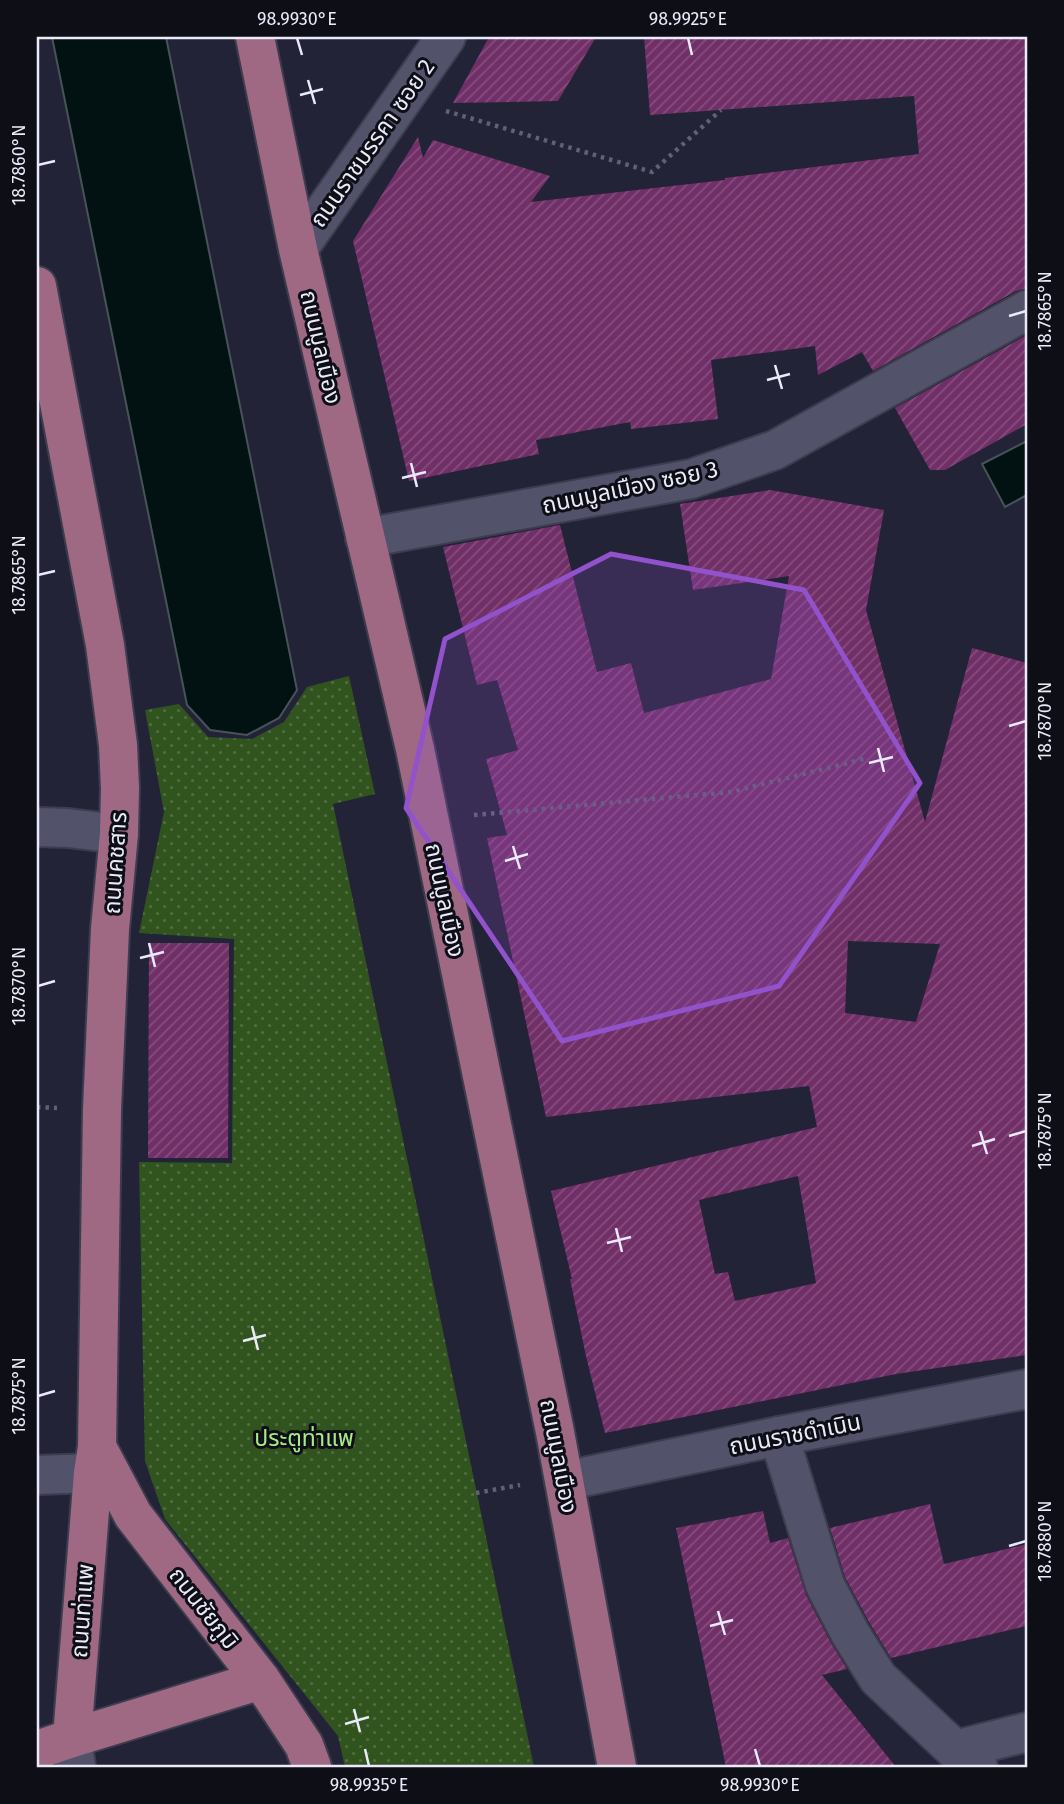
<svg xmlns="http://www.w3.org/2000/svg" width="1064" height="1804" font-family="'Fira Sans','Noto Sans Thai',sans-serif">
<defs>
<pattern id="park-dots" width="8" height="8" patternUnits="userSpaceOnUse" patternTransform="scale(1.75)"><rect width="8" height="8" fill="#31541f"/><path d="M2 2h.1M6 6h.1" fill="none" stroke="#4f6d40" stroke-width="1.8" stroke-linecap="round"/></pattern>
<pattern id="building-hatch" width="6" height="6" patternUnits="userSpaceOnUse" patternTransform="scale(1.75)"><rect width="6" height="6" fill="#712f67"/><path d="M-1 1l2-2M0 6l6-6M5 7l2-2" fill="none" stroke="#854d7e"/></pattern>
</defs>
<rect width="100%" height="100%" fill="#232338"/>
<path fill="url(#park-dots)" d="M349 676 375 794 333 804 534 1767H345L338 1736 165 1519 145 1461 139 1162 232 1163 234 939 139 933 164 812 145 710 179 704 208 737 252 739 284 722 307 687Z"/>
<g fill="#021213" stroke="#485358" stroke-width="2">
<path d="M52 37H166L297 690 279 718 247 735 210 730 187 705Z"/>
<path d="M1027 441V495L1005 507 982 464Z"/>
</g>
<g fill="url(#building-hatch)" fill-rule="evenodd">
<path d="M489 37H596L558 101 453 103Z"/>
<path d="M644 37H1027V288L1016 291 873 371 862 352 818 375 815 346 711 360 718 419 631 429 630 422 536 440 539 454 409 481 353 241 418 137 423 158 433 140 550 176 531 202 725 180V178L919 154 914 96 650 115Z"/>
<path d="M1027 335V424L945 470H930L895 408Z"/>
<path d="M770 490 884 510 866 610 925 822 972 648 1027 663V1355L896 1374 605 1433 586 1356 570 1279H572L551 1191 817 1127 809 1086 546 1117 487 838 507 835 486 759 518 750 497 680 477 685 443 547 560 525 597 672 631 663 644 713 771 679 789 576 693 590 680 504ZM848 941 940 944 916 1022 845 1013ZM798 1176 816 1283 735 1301 728 1272 715 1274 699 1200Z"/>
<path d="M149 943H229L228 1158H148Z"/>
<path d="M930 1504 944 1564 1027 1544V1626L891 1658 869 1622 845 1577 830 1528Z"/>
<path d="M763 1511 770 1543 788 1538 806 1595 831 1643 847 1669 822 1675 896 1767H726L676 1528Z"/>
</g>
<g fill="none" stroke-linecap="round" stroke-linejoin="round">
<defs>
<g id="minor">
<path d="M298 249 446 37"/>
<path d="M365 538 691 479 775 450 1027 310"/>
<path d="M37 827 68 828 119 834"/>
<path d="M779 1436 825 1585 850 1633 878 1678 955 1750 978 1767"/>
<path d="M37 1475 93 1473"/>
<path d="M564 1481 779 1436 1027 1389"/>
<path d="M72 1738 76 1767"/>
<path d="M955 1750 1027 1732"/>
</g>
<g id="major">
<path d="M255 37 298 249 415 749 555 1432 617 1767"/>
<path d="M37 286 105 645 118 745 120 788 119 834 110 929 102 1110 97 1447 93 1473 72 1738"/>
<path d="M97 1447 133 1515 261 1680 304 1745 312 1767"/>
<path d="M37 1750 72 1738 261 1680"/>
</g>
</defs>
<use href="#minor" stroke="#3e3d4f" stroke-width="42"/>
<use href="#major" stroke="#3e3d4f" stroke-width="42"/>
<g stroke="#616175" stroke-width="4.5" stroke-dasharray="3.5 5" stroke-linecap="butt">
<path d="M446 111 652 172 721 110"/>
<path d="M474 815 731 792 868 758"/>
<path d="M37 1107 57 1108"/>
<path d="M476 1493 520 1485"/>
</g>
<use href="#minor" stroke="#52526a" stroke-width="38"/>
<use href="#major" stroke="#9f6984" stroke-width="38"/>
</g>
<path fill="#9152cb" fill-opacity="0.2" stroke="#9152cb" stroke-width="5" stroke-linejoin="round" d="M611 554 804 590 920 783 779 986 562 1041 406 808 445 639Z"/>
<path fill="none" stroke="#eaeaf9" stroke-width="2.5" d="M297 38 302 55M688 38 692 55M308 80 315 104M300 95 323 89M38 165 55 161M1009 316 1026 311M775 365 782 389M767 380 790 374M411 463 417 487M402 478 426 472M38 575 55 571M1009 726 1026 721M878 748 884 772M869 763 893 757M513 846 520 869M505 861 528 854M149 943 155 967M140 958 164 952M38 986 55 981M980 1131 987 1154M1009 1136 1026 1131M972 1146 995 1139M616 1228 622 1252M607 1243 631 1237M252 1326 258 1350M243 1341 266 1335M38 1396 55 1391M1009 1546 1026 1541M718 1611 725 1635M710 1626 733 1620M354 1709 360 1732M345 1724 369 1717M365 1749 369 1766M755 1749 760 1766"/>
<g text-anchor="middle" stroke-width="6" stroke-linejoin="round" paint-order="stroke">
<g font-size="23" fill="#eaeaf9" stroke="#0e0e17">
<text transform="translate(372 143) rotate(-55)" y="8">ถนนราชมรรคา ซอย 2</text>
<text transform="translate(321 347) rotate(77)" y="8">ถนนมูลเมือง</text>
<text transform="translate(630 487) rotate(-12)" y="8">ถนนมูลเมือง ซอย 3</text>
<text transform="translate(115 863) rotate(-86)" y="8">ถนนคชสาร</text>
<text transform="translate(445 900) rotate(78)" y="8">ถนนมูลเมือง</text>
<text transform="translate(795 1434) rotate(-11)" y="8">ถนนราชดำเนิน</text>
<text transform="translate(559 1456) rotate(79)" y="8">ถนนมูลเมือง</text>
<text transform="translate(204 1608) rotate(52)" y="8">ถนนชัยภูมิ</text>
<text transform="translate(82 1611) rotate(-86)" y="8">ถนนท่าแพ</text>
</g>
<g font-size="23" fill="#a6ec86" stroke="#0e0e17">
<text x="304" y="1446">ประตูท่าแพ</text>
</g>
</g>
<rect width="1064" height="1804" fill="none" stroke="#0e0e17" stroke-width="77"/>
<rect x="38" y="38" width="988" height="1728" fill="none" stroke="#eaeaf9" stroke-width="2.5"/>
<g font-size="18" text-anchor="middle" fill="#eaeaf9">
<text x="297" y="25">98.9930°E</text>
<text x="688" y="25">98.9925°E</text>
<text transform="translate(19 165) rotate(-90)" y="6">18.7860°N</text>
<text transform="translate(1045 311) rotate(-90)" y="6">18.7865°N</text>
<text transform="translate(19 575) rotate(-90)" y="6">18.7865°N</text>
<text transform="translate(1045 721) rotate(-90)" y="6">18.7870°N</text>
<text transform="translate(19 986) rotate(-90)" y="6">18.7870°N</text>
<text transform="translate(1045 1131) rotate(-90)" y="6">18.7875°N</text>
<text transform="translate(19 1396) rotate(-90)" y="6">18.7875°N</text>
<text transform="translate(1045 1541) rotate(-90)" y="6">18.7880°N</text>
<text x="369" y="1791">98.9935°E</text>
<text x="760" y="1791">98.9930°E</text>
</g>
</svg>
